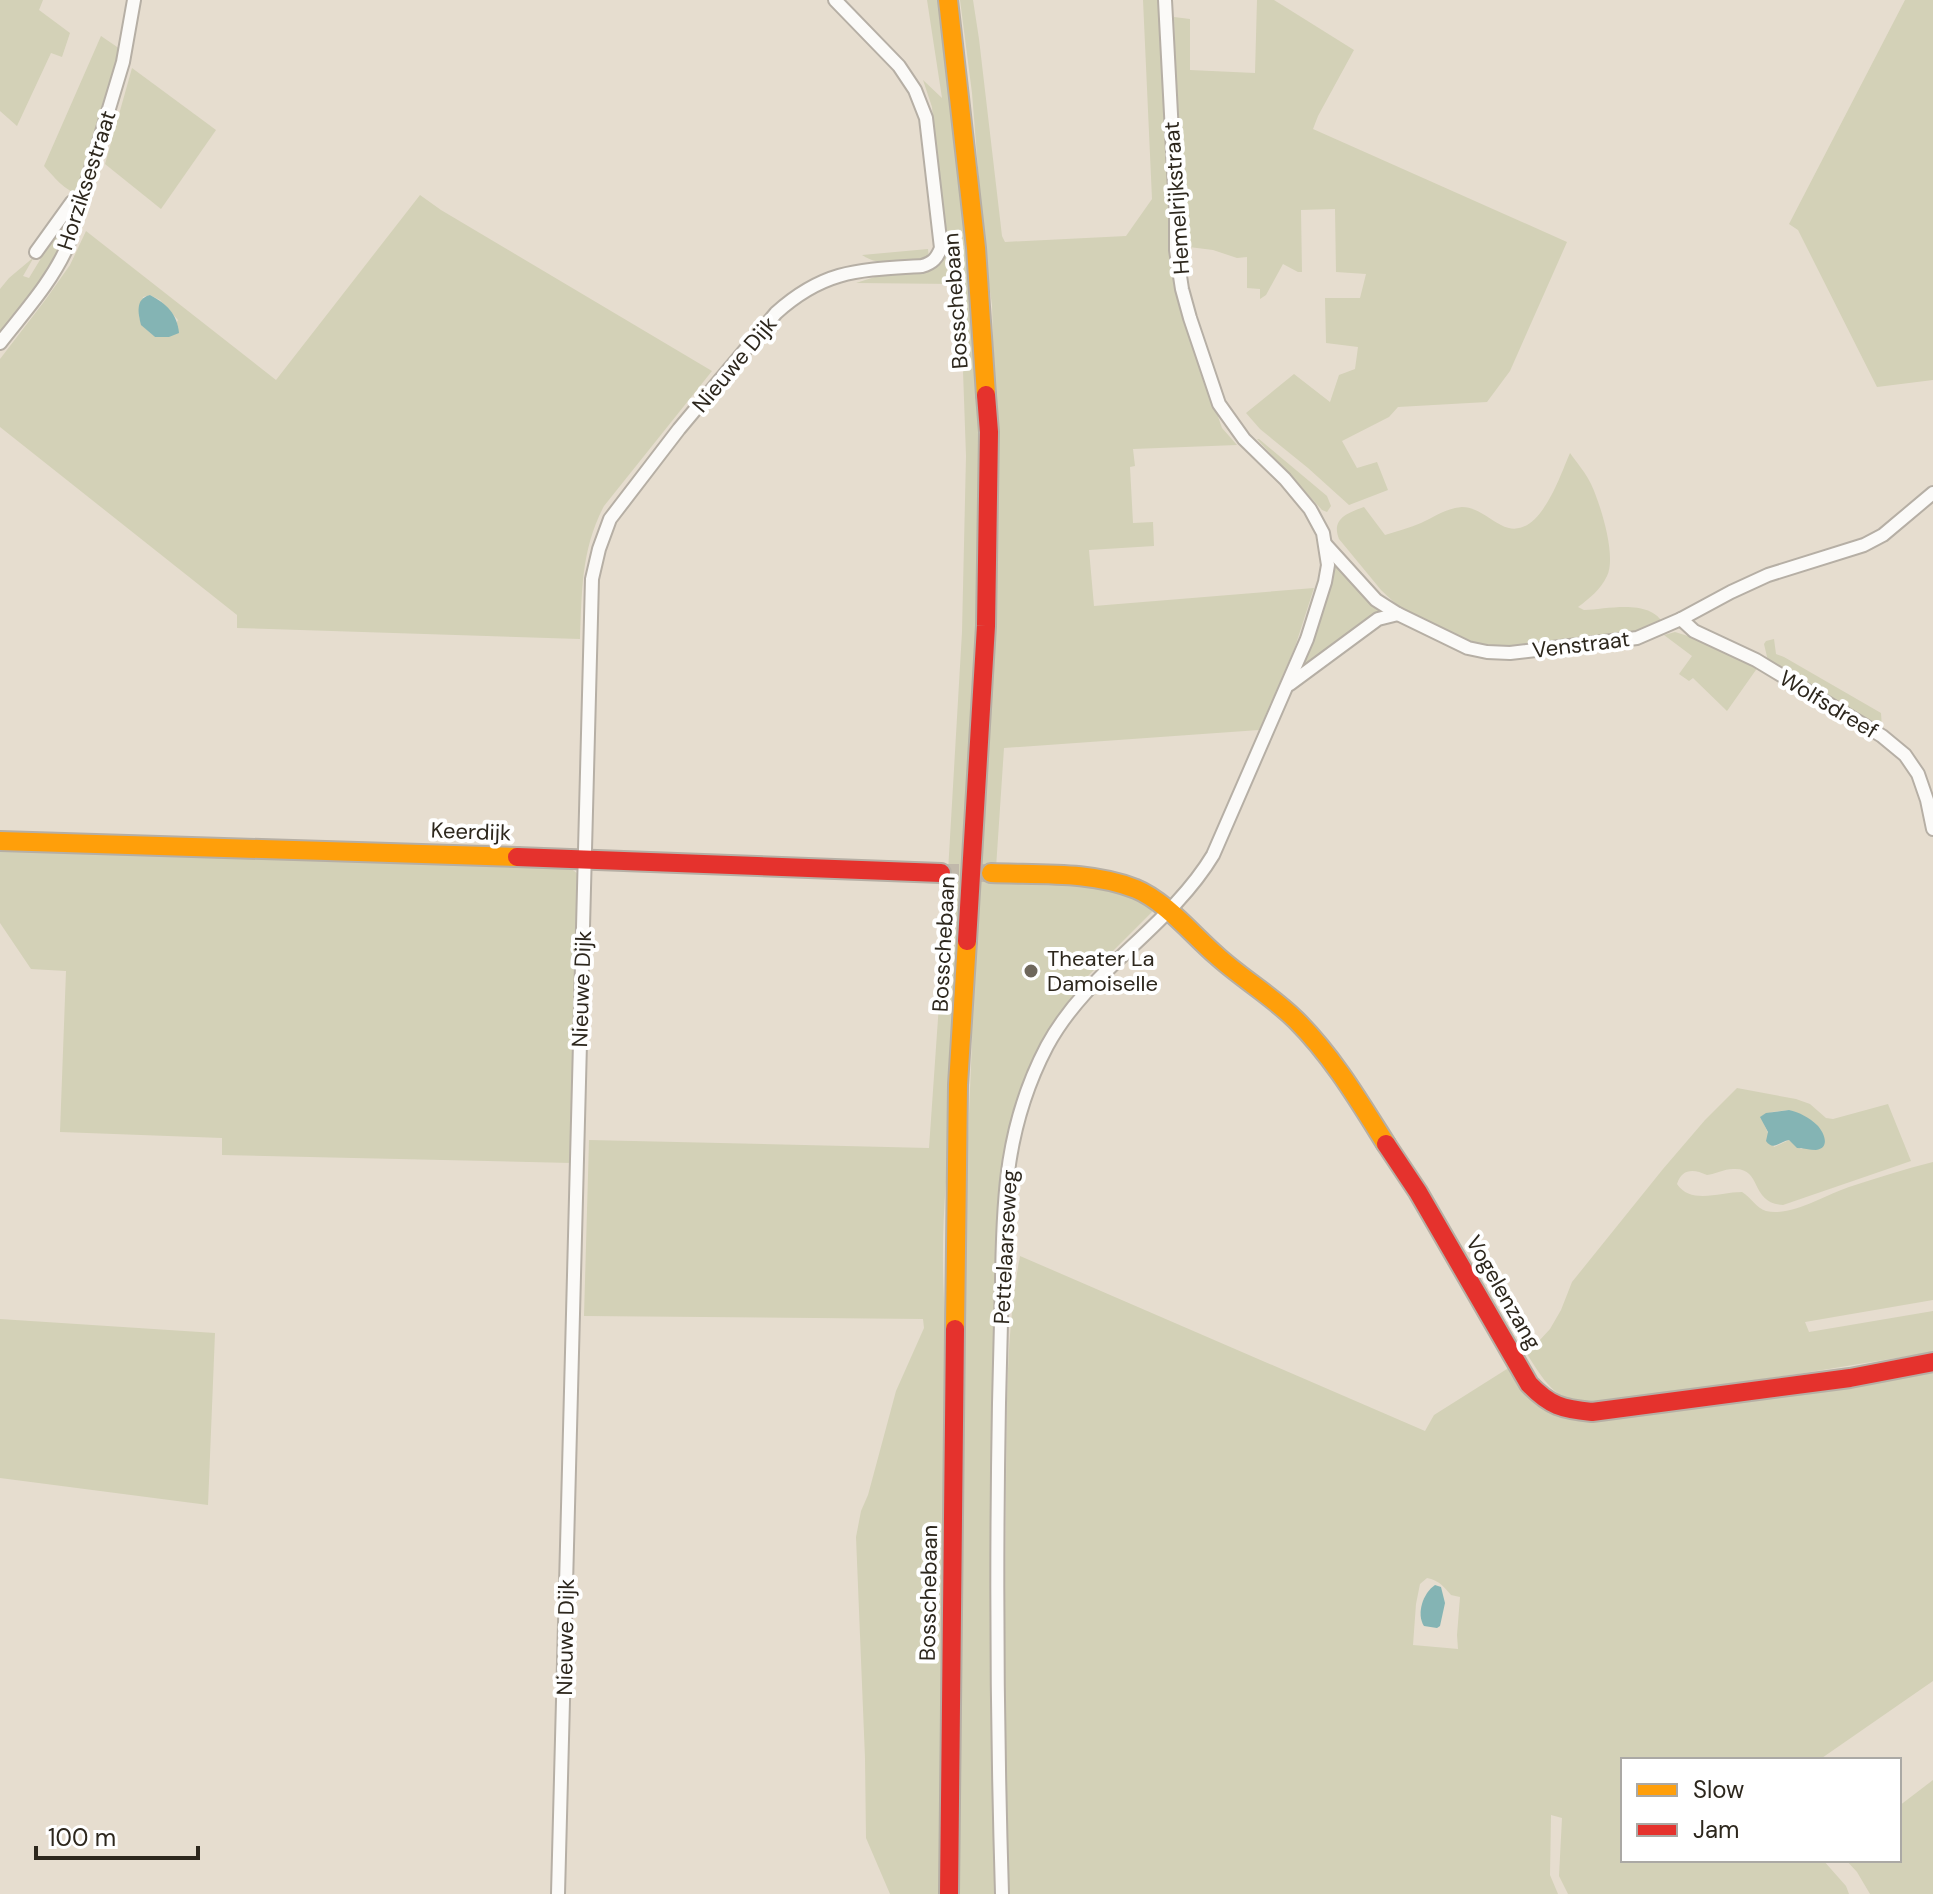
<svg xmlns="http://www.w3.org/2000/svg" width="1933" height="1894" font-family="'DM Sans',sans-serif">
<rect width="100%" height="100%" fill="#e6ddcf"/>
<g fill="#d3d1b7" fill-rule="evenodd">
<path d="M0 0H43L39 10 70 33 62 57 51 53 17 126 0 111Z"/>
<path d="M927 0H945L980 328 983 524 954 1104C945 1177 939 1251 946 1325L944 1894H890L866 1838 865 1758 856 1537 861 1511 868 1495 896 1391 924 1328 923 1319 584 1316 589 1140 929 1148 947 889 962 632 966 456 960 286 955 284 856 283 884 274 928 269 935 267 941 260 945 249 932 107 923 80 942 98Z"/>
<path d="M960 0H973L979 39 1002 236 1005 242 1126 236 1152 199 1143 0H1165L1171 239 1168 244 1207 385 1222 428 1237 445 1133 449 1135 466 1130 467 1133 523 1153 522 1154 546 1089 550 1094 606 1314 588 1295 647 1259 730 1004 748 996 868H982V881L1091 884 1115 887 1149 902 1152 912 1080 984 1043 1045 1009 1147 993 1649 996 1894H958L957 1856 964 1235 972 1041 974 902 993 653 998 523 992 305 985 257 972 93Z"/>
<path d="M1257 0H1274L1354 50 1318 116 1313 129 1567 242 1510 371 1487 402 1398 407 1389 417 1342 441 1357 468 1377 462 1388 490 1349 505 1308 468 1260 429 1246 413 1294 374 1330 402 1339 375 1355 369 1358 347 1326 343 1325 298H1360L1366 274 1336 272 1335 209 1301 210 1302 272H1298L1283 264 1266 295 1260 299V289L1247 288V257L1237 258 1213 250 1181 246 1174 17 1190 19V70L1255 73Z"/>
<path d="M1905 0H1933V380L1877 387 1798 230 1789 224Z"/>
<path d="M101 36 123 51 80 195C65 191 54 177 44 166Z"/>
<path d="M132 68 216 130 161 209 105 164Z"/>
<path d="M420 195 441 210 712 371 604 506C581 550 582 591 580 639L237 628V615L0 427V359L46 299 70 265 86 231 276 380ZM150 295 160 300 178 320 169 337H155C137 322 137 319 143 297Z"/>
<path d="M74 204 58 260 0 338V289L9 278 34 257 23 276 29 278Z"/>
<path d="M928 249 929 259C906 263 882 268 862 255Z"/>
<path d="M1257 439H1259L1327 496 1331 506 1327 512 1322 510Z"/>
<path d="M1570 453C1577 463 1586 473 1591 484 1600 503 1617 556 1607 576 1601 589 1589 599 1578 607L1584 610C1609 609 1651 598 1664 625L1638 634 1530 648 1485 649 1425 624 1398 606 1381 590 1339 539C1331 519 1347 513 1364 507L1385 535C1397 531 1409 528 1421 523 1434 517 1447 508 1462 507 1477 507 1489 519 1501 525 1538 545 1559 478 1570 453Z"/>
<path d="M1333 561 1386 612 1301 670 1300 668 1319 622 1328 594Z"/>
<path d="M1675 632 1717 645 1758 667 1727 711 1693 678 1689 681 1679 674 1692 656 1664 635Z"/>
<path d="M1774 639 1776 654 1784 657 1881 713 1882 728 1768 661 1764 644 1766 641Z"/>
<path d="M0 846 569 867 578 874 572 1163 222 1155V1138L60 1132 66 971 31 969 0 923Z"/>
<path d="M1737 1088 1796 1099 1810 1104 1826 1118 1833 1119 1888 1104 1911 1161 1783 1205C1749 1203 1763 1167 1733 1169 1724 1169 1715 1174 1707 1175 1694 1169 1682 1168 1677 1184 1691 1205 1720 1192 1742 1192 1751 1197 1756 1208 1766 1211 1791 1217 1825 1195 1849 1187 1877 1178 1905 1169 1933 1162V1300L1805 1322 1809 1332 1933 1311V1352L1804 1373 1610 1401C1561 1406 1552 1394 1527 1354L1550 1329 1561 1310 1572 1282 1663 1169 1705 1120ZM1789 1110 1804 1116 1812 1149 1806 1147 1801 1149 1789 1140 1774 1147 1761 1117 1772 1112Z"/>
<path d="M1020 1256 1425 1431 1434 1415 1518 1362 1562 1411 1933 1366V1681L1819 1760H1623V1860H1823L1846 1886 1849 1894H1568L1559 1876 1562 1818 1551 1815 1550 1875 1558 1894H1008C1005 1762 1004 1630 1006 1499 1007 1418 1005 1336 1020 1256ZM1427 1578C1439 1580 1444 1587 1451 1595L1460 1597 1457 1635 1458 1649 1413 1645 1416 1604 1420 1584Z"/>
<path d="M0 1319 215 1333 208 1505 0 1478Z"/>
<path d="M1933 1780V1894H1870L1857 1872 1846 1860H1899V1806Z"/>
</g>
<g fill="#84b4b4">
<path d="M150 295C167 304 177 314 179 333L169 337H155L141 325C138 313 135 299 150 295Z"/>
<path d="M1789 1110C1799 1112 1810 1118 1817 1125 1824 1132 1831 1148 1816 1150 1810 1150 1803 1148 1797 1148L1789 1140C1779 1142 1773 1151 1766 1141L1768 1132 1760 1117 1766 1113Z"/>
<path d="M1435 1585 1441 1587 1445 1603 1440 1626 1437 1628 1424 1626C1416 1614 1423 1593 1435 1585Z"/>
</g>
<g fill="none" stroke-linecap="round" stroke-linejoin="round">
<path stroke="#c1b9ab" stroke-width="18" stroke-dasharray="18 9" stroke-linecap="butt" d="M941 873H991"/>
<defs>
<g id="street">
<path d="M36 252 72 202 83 198"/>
<path d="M0 343C24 312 52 282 68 245L123 62 134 0"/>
<path d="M1326 545 1376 600 1398 614 1468 648 1487 652 1510 653 1637 638 1681 619 1731 592 1768 575 1864 545 1883 535 1933 493"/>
<path d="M1681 619 1694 631 1756 660 1882 736 1905 755 1918 774 1927 800 1933 829"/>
<path d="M1290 684 1378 619 1398 614"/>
<path d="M558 1894 592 579 599 549 610 519 679 429 776 313C825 269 860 270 922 266 933 263 937 258 941 248L926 118 915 90 899 66 835 0"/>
<path d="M1002 1894C997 1730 996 1567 999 1403 1000 1362 1001 1322 1002 1282 1003 1196 1006 1124 1047 1046 1088 970 1169 928 1213 855L1307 639 1325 582 1328 565 1323 533 1310 509 1285 479 1244 439 1219 404 1190 318 1182 289 1176 250V209L1165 0"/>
</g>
<g id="slow">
<path d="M948 0 976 248 986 395"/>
<path d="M0 841 517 857"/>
<path d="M991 873C1039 875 1091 871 1136 889 1165 901 1192 934 1216 955 1241 978 1272 996 1296 1020 1333 1057 1359 1101 1386 1144"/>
<path d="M955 1329 958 1085 967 941"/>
</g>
<g id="jam">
<path d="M517 857 941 873"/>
<path d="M967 941 986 626 989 432 986 395"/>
<path d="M1386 1144 1418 1192 1529 1384C1550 1406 1562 1409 1592 1412L1850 1378 1933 1362"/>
<path d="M949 1894 955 1329"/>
</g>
</defs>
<use href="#street" stroke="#b6afa5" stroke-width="16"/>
<use href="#slow" stroke="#b6afa5" stroke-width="22"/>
<use href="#jam" stroke="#b6afa5" stroke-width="22"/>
<use href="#street" stroke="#fbfaf8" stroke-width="12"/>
<use href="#slow" stroke="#ff9f0a" stroke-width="18"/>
<use href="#jam" stroke="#e5322d" stroke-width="18"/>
</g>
<circle fill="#6e675b" stroke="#fff" stroke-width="3" cx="1031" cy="971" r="8"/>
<g text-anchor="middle" stroke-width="8" stroke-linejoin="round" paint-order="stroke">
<g font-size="22" fill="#2d271d" stroke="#fff">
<text transform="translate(86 180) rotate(-72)" y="8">Horziksestraat</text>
<text transform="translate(1176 198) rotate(-94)" y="8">Hemelrijkstraat</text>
<text transform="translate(955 301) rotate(-94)" y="8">Bosschebaan</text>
<text transform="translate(734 364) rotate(-50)" y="8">Nieuwe Dijk</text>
<text transform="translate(1581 644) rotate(-7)" y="8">Venstraat</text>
<text transform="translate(1829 704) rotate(31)" y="8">Wolfsdreef</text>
<text transform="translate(471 831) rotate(2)" y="8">Keerdijk</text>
<text transform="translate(943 944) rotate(-87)" y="8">Bosschebaan</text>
<text transform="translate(581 989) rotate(-88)" y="8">Nieuwe Dijk</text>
<text transform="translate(1005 1247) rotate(-87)" y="8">Pettelaarseweg</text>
<text transform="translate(1504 1292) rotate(60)" y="8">Vogelenzang</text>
<text transform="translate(928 1593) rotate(-89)" y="8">Bosschebaan</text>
<text transform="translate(565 1637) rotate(-89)" y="8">Nieuwe Dijk</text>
</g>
<g font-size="22" fill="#2d271d" stroke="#fff" text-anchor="start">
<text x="1047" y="966">Theater La<tspan x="1047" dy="25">Damoiselle</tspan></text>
</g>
</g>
<rect x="1621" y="1758" width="280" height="104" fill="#ffffff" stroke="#aba9a5" stroke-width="2"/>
<rect x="1637" y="1784" width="40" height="12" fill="#ff9f0a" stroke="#aba9a5" stroke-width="2"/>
<text x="1693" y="1798" font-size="24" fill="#2d271d">Slow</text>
<rect x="1637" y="1824" width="40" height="12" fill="#e5322d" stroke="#aba9a5" stroke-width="2"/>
<text x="1693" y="1838" font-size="24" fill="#2d271d">Jam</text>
<path d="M36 1846v12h162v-12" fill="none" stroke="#2d271d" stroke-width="4"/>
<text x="48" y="1846" font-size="24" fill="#2d271d" stroke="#ffffff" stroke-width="6" paint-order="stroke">100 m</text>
</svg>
